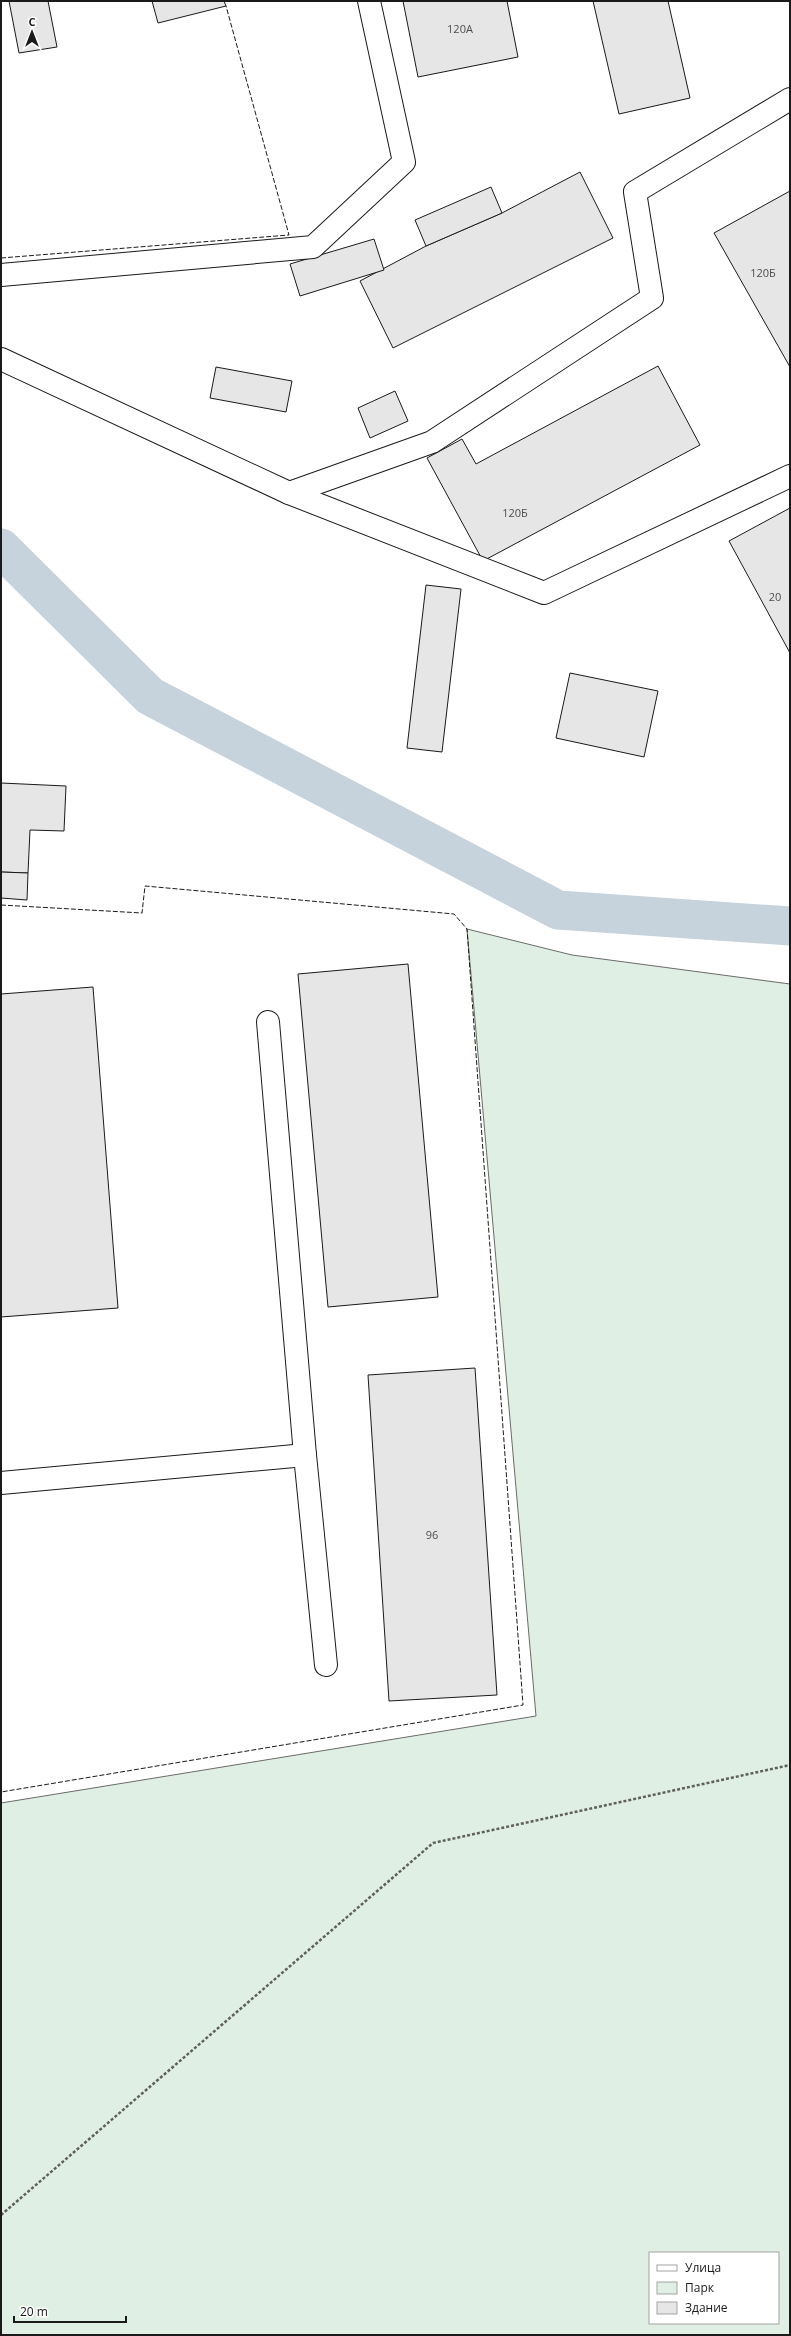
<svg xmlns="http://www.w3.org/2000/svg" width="791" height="2336" font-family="'Open Sans',sans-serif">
<rect width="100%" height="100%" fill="#fff"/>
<path fill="#e0efe3" stroke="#6a6a6a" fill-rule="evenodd" d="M467 929 572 955 790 984V2335H1V1803L536 1716ZM650 2253H778V2323H650Z"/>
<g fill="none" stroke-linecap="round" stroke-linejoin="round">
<path stroke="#c6d2dc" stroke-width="39" d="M1 548 150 696 558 910 790 926"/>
</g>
<g fill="#e6e6e6" stroke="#1a1a1a">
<path d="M9 1H48L57 47 19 53Z"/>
<path d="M152 1H224L226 6 158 23Z"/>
<path d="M403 1H507L518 57 418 77Z"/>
<path d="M593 1H668L690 98 619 114Z"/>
<path d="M580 172 613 238 393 348 360 281 426 246 502 213Z"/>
<path d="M491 187 502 213 426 246 415 220Z"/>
<path d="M790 191V367L714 233Z"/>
<path d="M374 239 384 270 300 296 290 264Z"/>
<path d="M658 366 700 445 483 561 427 458 462 439 476 464Z"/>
<path d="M216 367 292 381 286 412 210 398Z"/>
<path d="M395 391 408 421 370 438 358 408Z"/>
<path d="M790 508V653L729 541Z"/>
<path d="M426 585 461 589 442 752 407 748Z"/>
<path d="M570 673 658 691 644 757 556 738Z"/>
<path d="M1 783 66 786 64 831 30 830 28 873 1 872Z"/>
<path d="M1 872 28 873 27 900 1 898Z"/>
<path d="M408 964 438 1297 328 1307 298 974Z"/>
<path d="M93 987 118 1308 1 1317V994Z"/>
<path d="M475 1368 497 1695 389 1701 368 1375Z"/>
</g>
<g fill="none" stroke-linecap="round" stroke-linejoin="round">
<defs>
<g id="minor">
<path d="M1 275 313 247 404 162 369 1"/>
<path d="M1 359 289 493 544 593 790 476"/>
<path d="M289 493 432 442 652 298 635 192 790 99"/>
<path d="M268 1022 305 1455 326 1665"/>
<path d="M1 1483 305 1455"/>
</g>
</defs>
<use href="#minor" stroke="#1a1a1a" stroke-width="24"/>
<path stroke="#5f5f5f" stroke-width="2.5" stroke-dasharray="3 2" stroke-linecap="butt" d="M1 2215 433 1843 790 1765"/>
<use href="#minor" stroke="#fff" stroke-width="22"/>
<g stroke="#1a1a1a" stroke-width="1" stroke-dasharray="5 2" stroke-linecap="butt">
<path d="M1 258 289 235 226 6"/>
<path d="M1 905 142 913 145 886 454 914 467 929 523 1705 1 1792"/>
</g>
</g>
<g text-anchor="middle" stroke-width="3" stroke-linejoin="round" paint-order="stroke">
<g font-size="11" fill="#4d4d4d">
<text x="460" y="33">120А</text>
<text x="763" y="277">120Б</text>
<text x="515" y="517">120Б</text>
<text x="775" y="601">20</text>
<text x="432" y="1539">96</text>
</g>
</g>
<rect width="791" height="2336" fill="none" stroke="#1a1a1a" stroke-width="4"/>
<rect x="649" y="2252" width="130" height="72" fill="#ffffff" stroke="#a3a3a3"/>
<rect x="657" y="2265" width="20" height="6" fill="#ffffff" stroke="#a3a3a3"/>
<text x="685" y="2272" font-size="12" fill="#1a1a1a">Улица</text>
<rect x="657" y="2282" width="20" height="12" fill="#e0efe3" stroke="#a3a3a3"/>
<text x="685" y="2292" font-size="12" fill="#1a1a1a">Парк</text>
<rect x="657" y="2302" width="20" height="12" fill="#e6e6e6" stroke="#a3a3a3"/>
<text x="685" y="2312" font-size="12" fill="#1a1a1a">Здание</text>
<g transform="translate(32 32)" stroke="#ffffff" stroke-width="3" paint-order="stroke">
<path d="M0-3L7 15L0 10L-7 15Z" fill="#1a1a1a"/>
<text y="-6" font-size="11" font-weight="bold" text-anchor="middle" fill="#1a1a1a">С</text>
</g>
<path d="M14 2316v6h112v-6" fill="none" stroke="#1a1a1a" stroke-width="2"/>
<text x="20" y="2316" font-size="12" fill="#1a1a1a" stroke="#ffffff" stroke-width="3" paint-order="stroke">20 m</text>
</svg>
